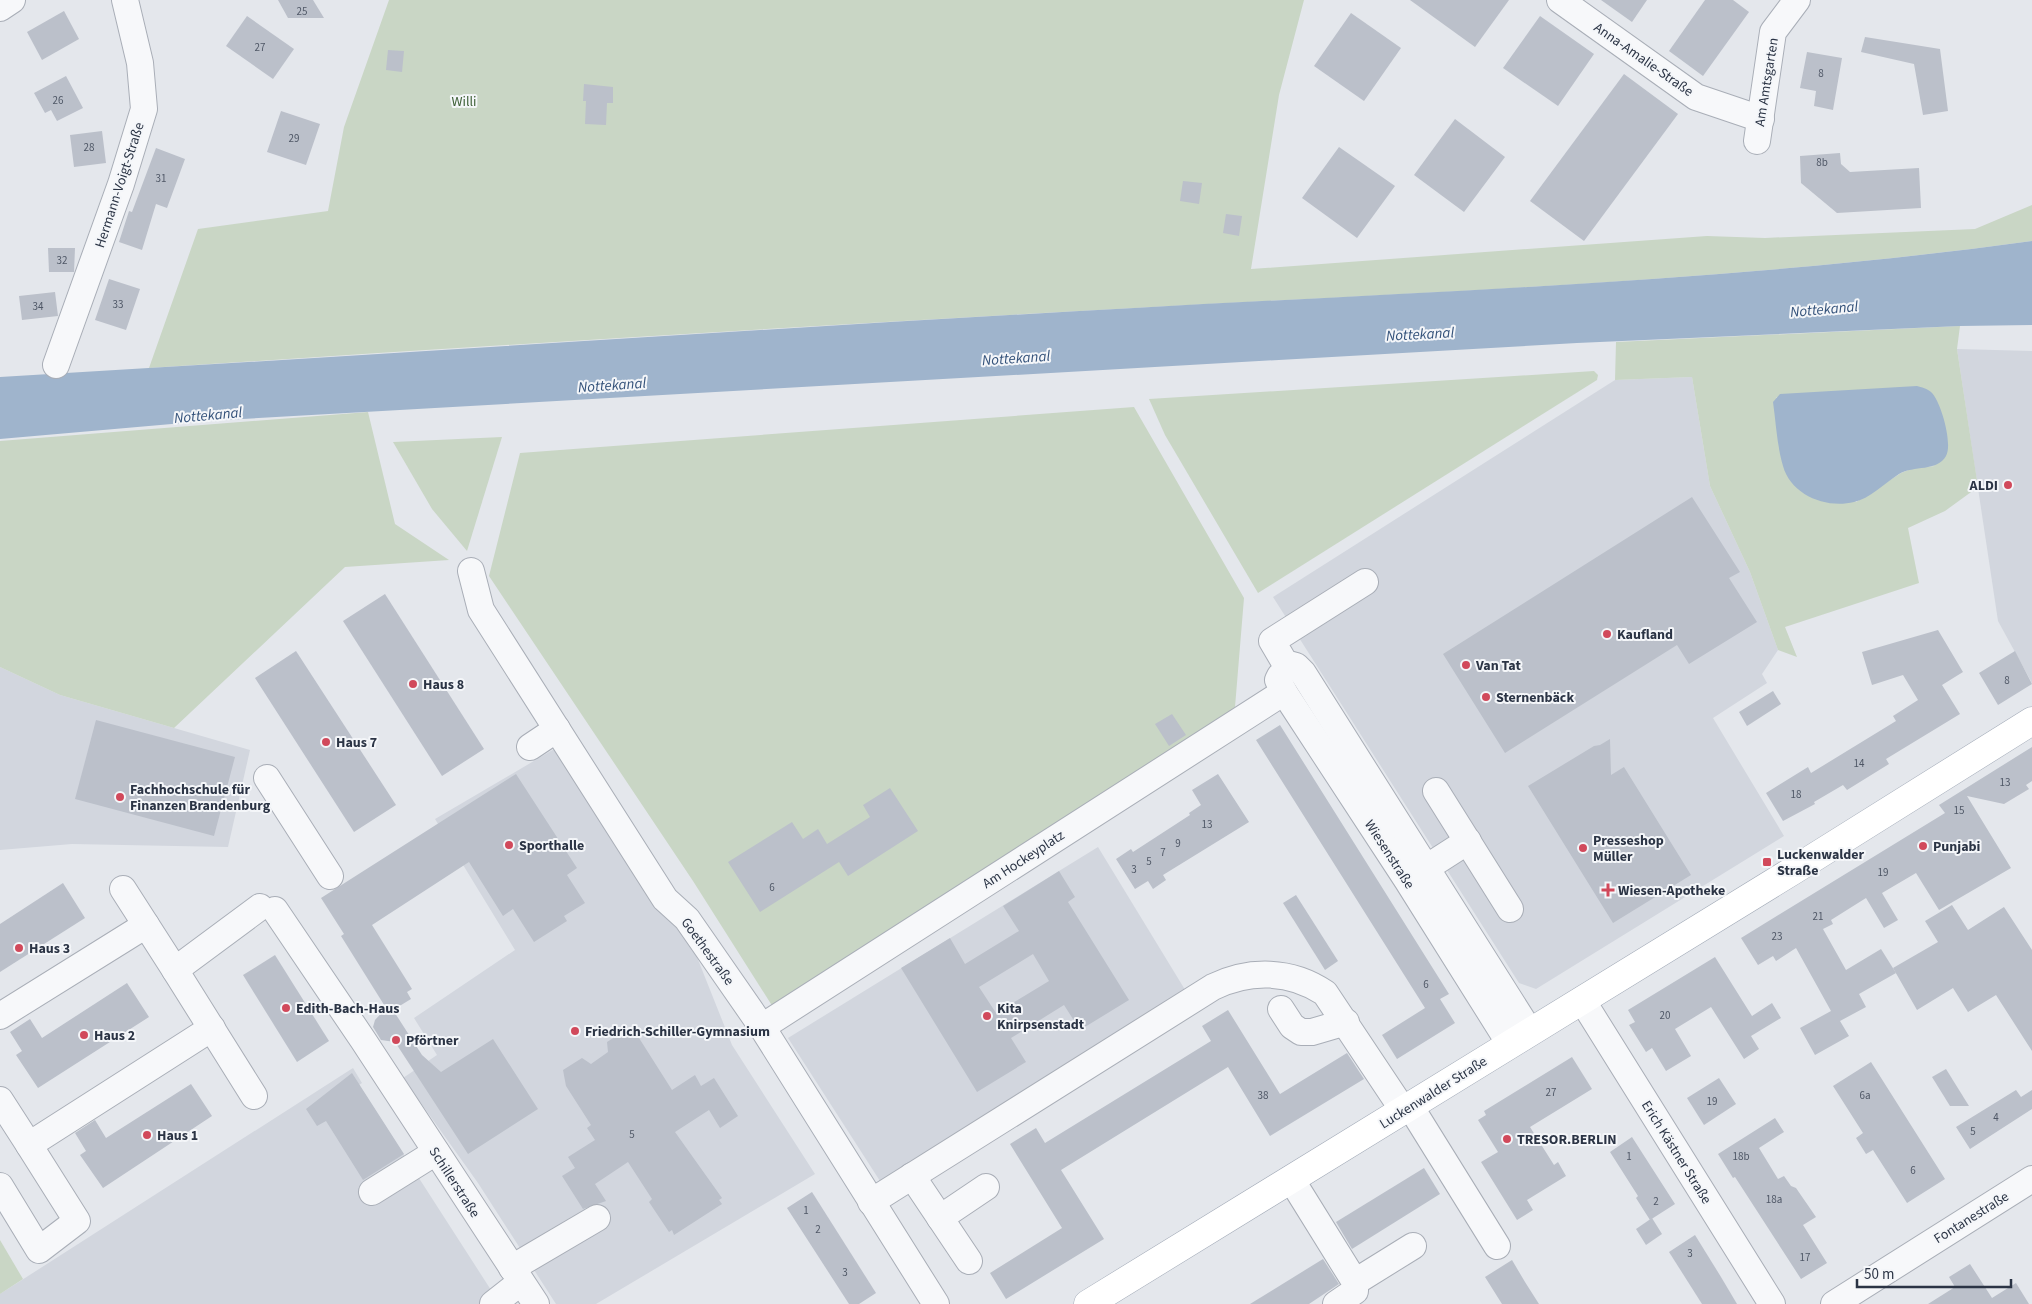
<svg xmlns="http://www.w3.org/2000/svg" width="2032" height="1304" font-family="'Source Sans 3',sans-serif">
<rect width="100%" height="100%" fill="#e4e7ec"/>
<g fill="#d2d6de">
<path d="M1957 349 2032 351V683L1998 621Z"/>
<path d="M1692 377 1710 486 1750 572 1778 650 1762 674 1767 683 1713 718 1784 836 1536 989 1519 983 1273 597 1615 380Z"/>
<path d="M0 667 60 695 250 750 228 847 72 844 0 850Z"/>
<path d="M556 748 683 922 732 1045 815 1174 596 1304H556L478 1183 403 1078 437 1055 414 1018 515 950 435 819Z"/>
<path d="M1098 847 1187 993 880 1181 788 1038Z"/>
<path d="M353 1068 362 1083 359 1085 500 1304H0V1294Z"/>
</g>
<g fill="#c9d6c5" fill-rule="evenodd">
<path d="M389 0H1304L1279 95 1251 269 1707 236 1765 238 1975 229 2032 205V241C1740 281 1446 291 1153 307 818 325 484 346 149 368L198 229 328 211 344 127Z"/>
<path d="M1960 326 1957 349 1978 487 1945 511 1908 528 1919 583 1785 627 1797 657 1778 650 1750 572 1710 486 1692 377 1615 380 1616 342ZM1776 397 1935 466 1913 468 1901 473 1856 502Z"/>
<path d="M1594 371 1598 375 1597 380 1258 593 1165 435 1149 399Z"/>
<path d="M1134 407 1244 598 1235 707 1158 766 778 1015 693 881 489 576 520 453Z"/>
<path d="M368 412 395 524 449 560 345 567 174 728 60 695 0 667V441Z"/>
<path d="M502 437 467 551 432 509 393 442Z"/>
<path d="M0 1240 23 1279 0 1294Z"/>
</g>
<g fill="#9fb4cc">
<path d="M2032 241V325L1960 326 1577 343 206 421 0 439V377C378 355 756 329 1134 308 1434 291 1734 282 2032 241Z"/>
<path d="M1917 386C1921 387 1928 389 1931 392 1941 401 1953 444 1946 456 1937 472 1914 465 1899 474 1885 483 1869 499 1854 502 1826 509 1791 495 1783 466 1777 446 1776 423 1773 402L1780 394Z"/>
</g>
<g fill="#bbc0ca" fill-rule="evenodd">
<path d="M278 0H313L324 18H288Z"/>
<path d="M1410 0H1509L1475 47Z"/>
<path d="M1601 0H1647L1632 22Z"/>
<path d="M1705 0H1733L1749 12 1703 76 1669 51Z"/>
<path d="M64 11 79 39 42 60 27 32Z"/>
<path d="M1351 13 1401 48 1364 101 1314 66Z"/>
<path d="M247 16 294 49 273 79 226 46Z"/>
<path d="M1540 16 1594 54 1558 106 1503 68Z"/>
<path d="M1865 37 1940 49 1948 111 1923 115 1914 64 1861 52Z"/>
<path d="M388 50 404 51 402 72 386 70Z"/>
<path d="M1807 52 1842 58 1833 110 1814 106 1816 91 1800 88Z"/>
<path d="M1624 74 1678 114 1584 241 1530 201Z"/>
<path d="M66 76 83 108 57 121 51 110 45 113 34 93Z"/>
<path d="M584 84 613 87V103H607L606 125 585 124 586 101H583Z"/>
<path d="M281 111 320 124 306 165 267 152Z"/>
<path d="M1455 119 1505 157 1464 212 1414 175Z"/>
<path d="M102 131 106 163 74 167 70 135Z"/>
<path d="M1339 147 1395 186 1357 238 1302 198Z"/>
<path d="M156 148 185 159 167 208 156 204 142 250 119 242 129 211 132 212Z"/>
<path d="M1840 153 1841 164 1850 172 1919 168 1921 208 1837 213 1801 183 1800 156Z"/>
<path d="M1183 181 1202 183 1199 204 1180 201Z"/>
<path d="M1226 214 1242 216 1239 236 1223 233Z"/>
<path d="M48 248H75L74 272H49Z"/>
<path d="M109 279 140 289 126 330 95 320Z"/>
<path d="M55 292 58 316 22 320 19 296Z"/>
<path d="M1692 497 1740 572 1729 578 1757 622 1689 664 1677 645 1505 753 1443 654Z"/>
<path d="M385 594 484 749 442 776 343 621Z"/>
<path d="M1938 630 1963 672 1942 685 1960 714 1886 759 1889 764 1847 790 1843 785 1814 802 1815 804 1783 821 1766 793 1808 767 1811 773 1896 721 1893 716 1918 700 1903 675 1872 685 1862 652Z"/>
<path d="M296 651 396 805 354 832 255 678Z"/>
<path d="M2015 651 2032 684 1998 705 1979 673Z"/>
<path d="M1773 691 1781 704 1747 726 1739 712Z"/>
<path d="M1172 714 1186 735 1169 746 1155 724Z"/>
<path d="M96 720 235 757 214 836 75 799Z"/>
<path d="M1280 725 1449 994 1440 999 1455 1023 1397 1059 1382 1035 1425 1008 1256 740Z"/>
<path d="M1610 739 1611 775 1624 767 1691 875 1613 923 1528 786 1594 746 1600 745Z"/>
<path d="M2032 747V781L2026 785 2029 789 2004 804 1967 796 2011 868 1939 910 1916 873 1882 893 1898 920 1884 928 1866 898 1831 920 1833 924 1823 929 1846 970 1881 949 1896 973 1859 994 1866 1007 1840 1021 1849 1036 1815 1055 1800 1028 1831 1011 1796 948 1776 961 1773 956 1758 965 1741 938 1945 813 1939 805Z"/>
<path d="M516 774 577 868 567 875 585 903 564 916 567 921 534 942 513 909 503 916 469 862 372 925 412 989 407 992 411 999 393 1010 422 1055 441 1072 493 1039 538 1109 468 1154 395 1042 381 1040 373 1027 375 1020 386 1008 341 936 344 934 321 898Z"/>
<path d="M1218 774 1249 822 1163 875 1166 880 1153 889 1148 881 1135 889 1116 859 1131 849 1133 852 1190 815 1189 813 1201 805 1192 790Z"/>
<path d="M890 788 918 831 848 876 839 862 760 912 728 862 792 822 803 839 818 829 827 844 870 817 863 805Z"/>
<path d="M1059 871 1075 897 1068 902 1129 1000 1080 1030 1064 1005 1011 1038 1026 1062 977 1092 901 968 950 938 965 964 1019 931 1003 906ZM1033 954 1049 981 996 1013 979 987Z"/>
<path d="M63 883 85 918 0 972V924Z"/>
<path d="M1296 895 1338 961 1325 970 1283 903Z"/>
<path d="M1952 905 1968 930 2004 907 2032 950V1051L1996 995 1968 1012 1953 988 1917 1010 1893 968 1938 942 1925 921Z"/>
<path d="M275 955 329 1041 297 1062 243 975Z"/>
<path d="M1715 957 1752 1016 1772 1003 1781 1018 1751 1036 1759 1049 1744 1059 1711 1007 1675 1029 1691 1056 1666 1071 1652 1048 1646 1052 1629 1025 1635 1022 1628 1010Z"/>
<path d="M127 983 149 1017 38 1088 16 1055 22 1051 10 1032 30 1019 42 1038Z"/>
<path d="M1228 1010 1280 1094 1347 1053 1364 1079 1270 1136 1228 1067 1061 1170 1104 1239 1006 1299 990 1273 1062 1228 1010 1144 1036 1128 1045 1143 1211 1041 1202 1026Z"/>
<path d="M626 1030 639 1038 672 1090 695 1075 701 1086 714 1078 738 1116 720 1128 709 1110 675 1132 722 1198 719 1200 722 1204 674 1235 672 1230 669 1232 649 1202 652 1199 628 1162 595 1184 606 1201 583 1209 562 1176 575 1168 568 1157 595 1140 587 1128 591 1125 566 1086 563 1070 582 1058 591 1064 608 1052 607 1042Z"/>
<path d="M1572 1057 1592 1089 1530 1127 1554 1165 1558 1162 1566 1176 1527 1200 1533 1210 1517 1220 1481 1162 1498 1152 1478 1120 1486 1115 1484 1111Z"/>
<path d="M1871 1062 1945 1179 1907 1203 1873 1150 1866 1154 1856 1138 1863 1133 1833 1086Z"/>
<path d="M1946 1069 1969 1106H1950L1932 1077Z"/>
<path d="M352 1073 404 1154 363 1180 326 1121 317 1126 306 1109Z"/>
<path d="M1719 1078 1736 1104 1704 1125 1687 1098Z"/>
<path d="M191 1084 212 1116 103 1188 80 1155 86 1151 75 1133 95 1120 106 1138Z"/>
<path d="M2016 1090 2021 1097 2032 1090V1109L1970 1149 1956 1127Z"/>
<path d="M1775 1118 1784 1132 1759 1148 1778 1179 1784 1176 1791 1186 1796 1188 1816 1217 1803 1225 1827 1263 1801 1279 1735 1177 1733 1178 1718 1154Z"/>
<path d="M1632 1137 1675 1204 1650 1220 1636 1198 1638 1196 1610 1152Z"/>
<path d="M1424 1168 1440 1194 1352 1249 1336 1222Z"/>
<path d="M812 1192 876 1293 859 1304H849L787 1208Z"/>
<path d="M1652 1218 1662 1234 1646 1245 1636 1229Z"/>
<path d="M1695 1235 1721 1277 1737 1304H1702L1669 1252Z"/>
<path d="M1323 1259 1339 1284 1309 1304H1250Z"/>
<path d="M1512 1260 1525 1282 1539 1304H1502L1485 1277Z"/>
<path d="M1970 1264 1992 1298 2016 1283 2029 1304H1928L1955 1287 1949 1277Z"/>
</g>
<g fill="none" stroke-linecap="round" stroke-linejoin="round">
<defs>
<g id="minor">
<path d="M1560 0 1696 97 1761 119"/>
<path d="M0 8 12 0"/>
<path d="M1757 141 1773 32 1797 0"/>
<path d="M56 365 121 184 144 109 140 63 125 0"/>
<path d="M471 571 481 610 665 899 687 919 762 1027 936 1304"/>
<path d="M1365 582 1272 641 1285 663 1296 666 1303 673 1530 1032"/>
<path d="M1280 676 1278 680 1284 692 1407 880 1510 1044"/>
<path d="M530 747 557 729"/>
<path d="M267 778 330 876"/>
<path d="M1436 791 1510 909"/>
<path d="M1412 877 1468 841"/>
<path d="M123 889 175 970 260 907"/>
<path d="M275 910 363 1040 536 1304"/>
<path d="M175 970 254 1096"/>
<path d="M1582 1000 1772 1304"/>
<path d="M1281 1009 1292 1026 1301 1032H1312L1346 1022"/>
<path d="M0 1016 146 925"/>
<path d="M762 1027 1284 692"/>
<path d="M0 1100 29 1145 212 1028"/>
<path d="M1410 1106 1497 1246"/>
<path d="M912 1176 969 1261"/>
<path d="M1291 1179 1355 1282V1291L1336 1304"/>
<path d="M0 1186 39 1250 77 1221 29 1145"/>
<path d="M372 1192 436 1152"/>
<path d="M871 1202 1213 987C1250 969 1291 970 1325 993L1403 1110"/>
<path d="M940 1218 986 1187"/>
<path d="M512 1268 597 1218"/>
<path d="M1355 1282 1413 1246"/>
<path d="M493 1304 521 1282"/>
<path d="M1834 1304 2032 1179"/>
</g>
<path id="major" d="M1088 1304 1794 870 2032 721"/>
</defs>
<use href="#minor" stroke="#a9aeb7" stroke-width="28"/>
<use href="#major" stroke="#a3abb8" stroke-width="29"/>
<use href="#minor" stroke="#f7f8fa" stroke-width="26"/>
<use href="#major" stroke="#fff" stroke-width="28"/>
</g>
<g fill="#d1495b" stroke="#f4f6f9" stroke-width="2">
<circle cx="2008" cy="485" r="5"/>
<circle cx="1607" cy="634" r="5"/>
<circle cx="1466" cy="665" r="5"/>
<circle cx="413" cy="684" r="5"/>
<circle cx="1486" cy="697" r="5"/>
<circle cx="326" cy="742" r="5"/>
<circle cx="120" cy="797" r="5"/>
<circle cx="509" cy="845" r="5"/>
<circle cx="1923" cy="846" r="5"/>
<circle cx="1583" cy="848" r="5"/>
<rect x="1762" y="857" width="10" height="10" rx="2.5"/>
<path d="M1605.5 882.5h5v5h5v5h-5v5h-5v-5h-5v-5h5z"/>
<circle cx="19" cy="948" r="5"/>
<circle cx="286" cy="1008" r="5"/>
<circle cx="987" cy="1016" r="5"/>
<circle cx="575" cy="1031" r="5"/>
<circle cx="84" cy="1035" r="5"/>
<circle cx="396" cy="1040" r="5"/>
<circle cx="147" cy="1135" r="5"/>
<circle cx="1507" cy="1139" r="5"/>
</g>
<g text-anchor="middle" stroke-width="4" stroke-linejoin="round" paint-order="stroke">
<g font-size="11" fill="#4f5766">
<text x="302" y="15">25</text>
<text x="260" y="51">27</text>
<text x="1821" y="77">8</text>
<text x="58" y="104">26</text>
<text x="294" y="142">29</text>
<text x="89" y="151">28</text>
<text x="1822" y="166">8b</text>
<text x="161" y="182">31</text>
<text x="62" y="264">32</text>
<text x="118" y="308">33</text>
<text x="38" y="310">34</text>
<text x="2007" y="684">8</text>
<text x="1859" y="767">14</text>
<text x="2005" y="786">13</text>
<text x="1796" y="798">18</text>
<text x="1959" y="814">15</text>
<text x="1207" y="828">13</text>
<text x="1178" y="847">9</text>
<text x="1163" y="856">7</text>
<text x="1149" y="865">5</text>
<text x="1134" y="873">3</text>
<text x="1883" y="876">19</text>
<text x="772" y="891">6</text>
<text x="1818" y="920">21</text>
<text x="1777" y="940">23</text>
<text x="1426" y="988">6</text>
<text x="1665" y="1019">20</text>
<text x="1551" y="1096">27</text>
<text x="1263" y="1099">38</text>
<text x="1865" y="1099">6a</text>
<text x="1712" y="1105">19</text>
<text x="1996" y="1121">4</text>
<text x="1973" y="1135">5</text>
<text x="632" y="1138">5</text>
<text x="1629" y="1160">1</text>
<text x="1741" y="1160">18b</text>
<text x="1913" y="1174">6</text>
<text x="1774" y="1203">18a</text>
<text x="1656" y="1205">2</text>
<text x="806" y="1214">1</text>
<text x="818" y="1233">2</text>
<text x="1690" y="1257">3</text>
<text x="1805" y="1261">17</text>
<text x="845" y="1276">3</text>
</g>
<g font-size="14" fill="#2b3445" stroke="#f4f6f9">
<text transform="translate(1644 59) rotate(35)" y="5">Anna-Amalie-Straße</text>
<text transform="translate(1766 82) rotate(-81)" y="5">Am Amtsgarten</text>
<text transform="translate(119 185) rotate(-72)" y="5">Hermann-Voigt-Straße</text>
<text transform="translate(1390 854) rotate(57)" y="5">Wiesenstraße</text>
<text transform="translate(1023 859) rotate(-33)" y="5">Am Hockeyplatz</text>
<text transform="translate(708 951) rotate(54)" y="5">Goethestraße</text>
<text transform="translate(1433 1092) rotate(-32)" y="5">Luckenwalder Straße</text>
<text transform="translate(1677 1152) rotate(58)" y="5">Erich Kästner Straße</text>
<text transform="translate(455 1182) rotate(57)" y="5">Schillerstraße</text>
<text transform="translate(1971 1217) rotate(-32)" y="5">Fontanestraße</text>
</g>
<g font-size="14" fill="#3f6138" stroke="#f4f6f9">
<text x="464" y="106">Willi</text>
</g>
<g font-size="14" font-weight="bold" fill="#2b3445" stroke="#f4f6f9" text-anchor="start">
<text x="1998" y="490" text-anchor="end">ALDI</text>
<text x="1617" y="639">Kaufland</text>
<text x="1476" y="670">Van Tat</text>
<text x="423" y="689">Haus 8</text>
<text x="1496" y="702">Sternenbäck</text>
<text x="336" y="747">Haus 7</text>
<text x="130" y="794">Fachhochschule für<tspan x="130" dy="16">Finanzen Brandenburg</tspan></text>
<text x="1593" y="845">Presseshop<tspan x="1593" dy="16">Müller</tspan></text>
<text x="519" y="850">Sporthalle</text>
<text x="1933" y="851">Punjabi</text>
<text x="1777" y="859">Luckenwalder<tspan x="1777" dy="16">Straße</tspan></text>
<text x="1618" y="895">Wiesen-Apotheke</text>
<text x="29" y="953">Haus 3</text>
<text x="296" y="1013">Edith-Bach-Haus</text>
<text x="997" y="1013">Kita<tspan x="997" dy="16">Knirpsenstadt</tspan></text>
<text x="585" y="1036">Friedrich-Schiller-Gymnasium</text>
<text x="94" y="1040">Haus 2</text>
<text x="406" y="1045">Pförtner</text>
<text x="157" y="1140">Haus 1</text>
<text x="1517" y="1144">TRESOR.BERLIN</text>
</g>
<g font-size="15" font-style="italic" fill="#34527a" stroke="#f4f6f9">
<text transform="translate(1824 309) rotate(-5)" y="5">Nottekanal</text>
<text transform="translate(1420 334) rotate(-3)" y="5">Nottekanal</text>
<text transform="translate(1016 358) rotate(-4)" y="5">Nottekanal</text>
<text transform="translate(612 385) rotate(-4)" y="5">Nottekanal</text>
<text transform="translate(208 415) rotate(-5)" y="5">Nottekanal</text>
</g>
</g>
<path d="M1857 1279v8h154v-8" fill="none" stroke="#2b3445" stroke-width="2.5"/>
<text x="1864" y="1279" font-size="15" fill="#2b3445" stroke="#f4f6f9" stroke-width="4" paint-order="stroke">50 m</text>
</svg>
